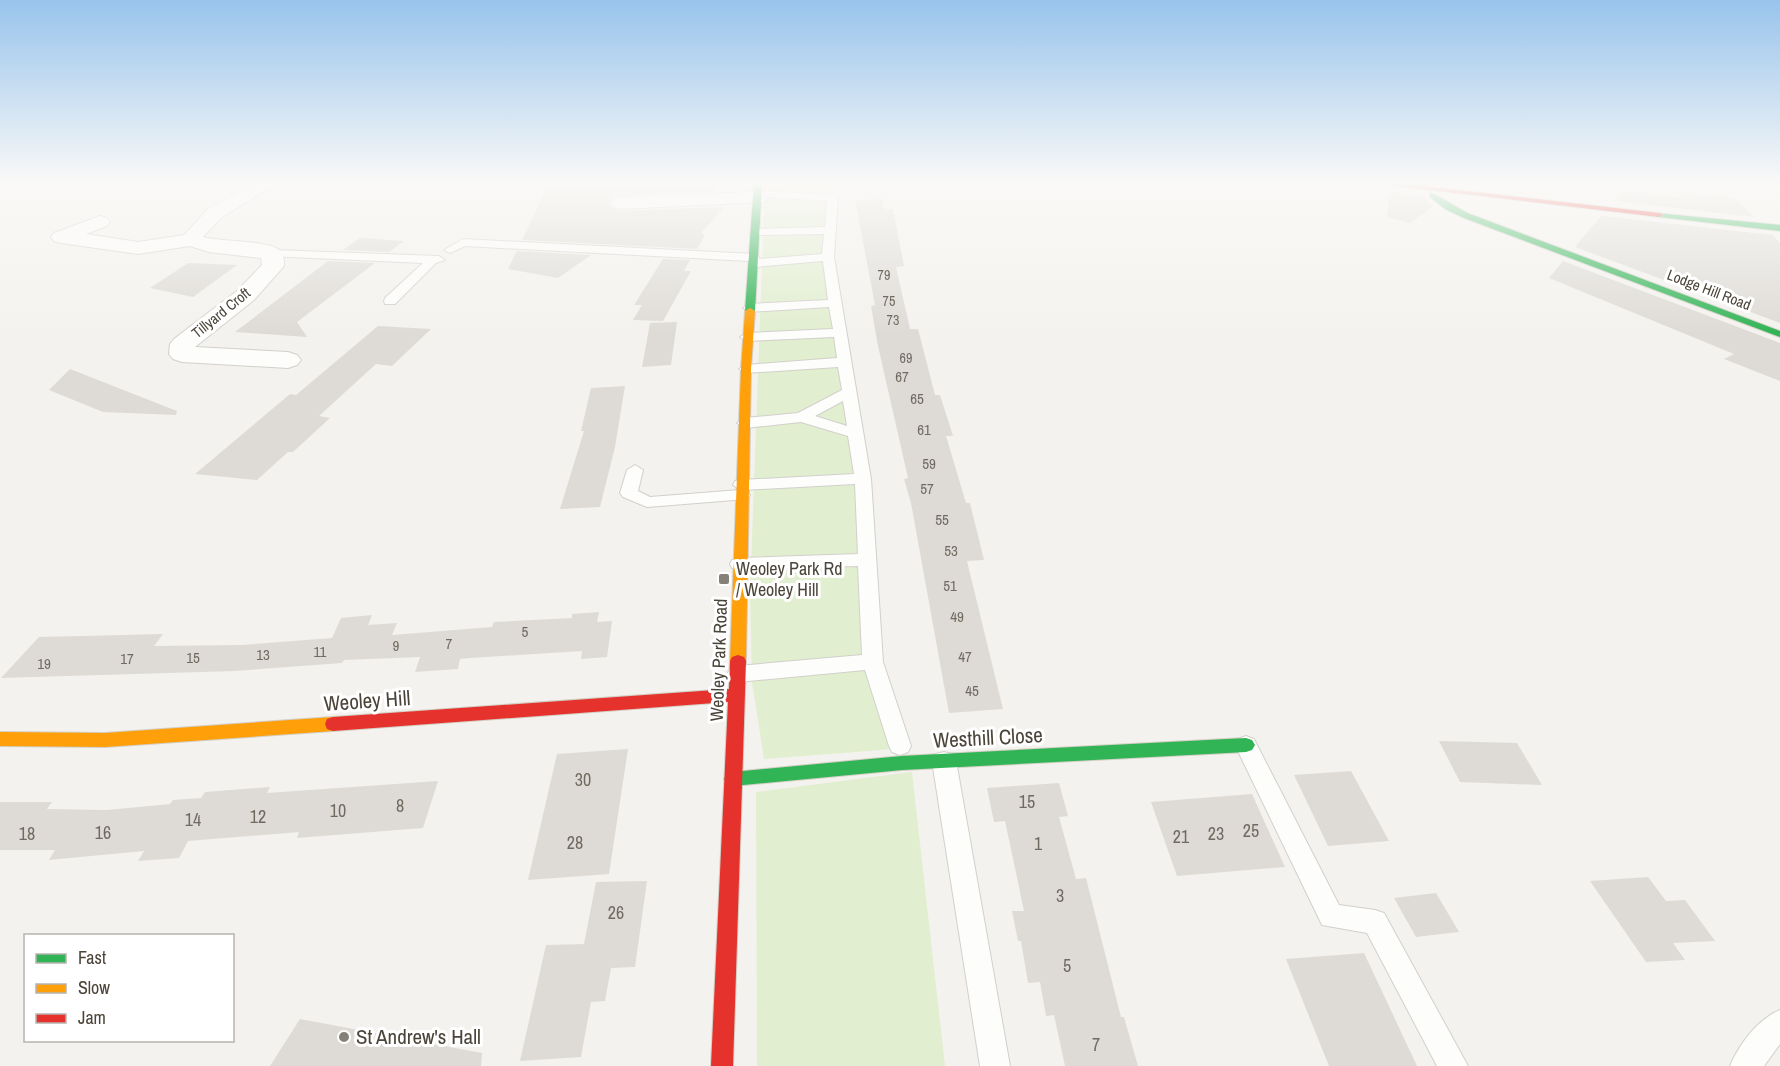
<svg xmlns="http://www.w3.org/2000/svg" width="1780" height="1066" font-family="'Archivo Narrow',sans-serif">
<rect width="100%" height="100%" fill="#f4f2ee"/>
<g fill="#e1eecf">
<path d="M765 183H832L830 230 838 334 864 557 894 749 764 759 752 682 750 593Z"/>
<path d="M912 772 945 1066H757L756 792Z"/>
</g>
<g fill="#dedbd6">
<path d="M549 183H602L601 186 713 183 717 191 620 195 612 197 608 203 612 209 620 211 724 207 701 233 705 235 697 249 522 240Z"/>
<path d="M1622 191 1683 198 1678 193 1735 198 1754 217 1614 201Z"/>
<path d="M1389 193 1423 196 1432 207 1410 223 1387 217Z"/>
<path d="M883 199 884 209H893L904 266 896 267 910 329H918L935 395H940L953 436H946L966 503H970L984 560 967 561 1003 709 949 713 911 503 904 479 908 478 878 346 871 306 875 305 857 210 856 200Z"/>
<path d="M1601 216 1773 235 1780 243V323L1575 247Z"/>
<path d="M360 238 404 241 389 252 343 250Z"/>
<path d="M517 251 591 255 558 278 508 269Z"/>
<path d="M663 259 690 260 684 271H691L663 321 633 320 642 305H634Z"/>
<path d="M328 261 375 263 297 322 307 337 235 332Z"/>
<path d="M1563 261 1780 343V381L1724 359 1734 354 1549 278Z"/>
<path d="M188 263 237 265 193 297 150 288Z"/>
<path d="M677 322 671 365 642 367 650 323Z"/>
<path d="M378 326 431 329 392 366 376 364 319 416 330 418 293 452H288L257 480 195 474 290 394 296 395Z"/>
<path d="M70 369 177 411 176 415 103 412 49 390Z"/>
<path d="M625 386 615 447 600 507 560 509 584 431H581L591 388Z"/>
<path d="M599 612 597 622 612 621 607 657 581 659 582 651 470 658 460 659 458 669 415 672 420 657 344 660 342 663 235 671 1 678 39 637 163 634 154 646 242 645 332 638 341 618 372 615 368 625 397 623 392 635 492 627 494 622 572 618V614Z"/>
<path d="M1439 741 1517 743 1542 785 1460 782Z"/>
<path d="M628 749 609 874 528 880 557 754Z"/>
<path d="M1351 771 1389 841 1328 846 1294 775Z"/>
<path d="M438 781 423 828 297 838 299 832 188 841 179 858 138 861 144 851 49 860 55 850H0V802H52L47 809 107 810 170 804 173 800 201 798 205 792 270 787 267 793Z"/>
<path d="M1059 783 1068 816 1059 817 1076 879 1086 878 1121 1017H1124L1138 1066H1065L1054 1015 1046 1016 1040 982 1028 983 1021 941H1018L1012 911H1024L1005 821 994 822 987 788Z"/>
<path d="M1252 794 1285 867 1177 876 1151 802Z"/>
<path d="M1648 877 1666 901 1685 900 1715 941 1673 943 1685 960 1646 962 1590 881Z"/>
<path d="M647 881 635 967 611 968 605 1001 591 1002 581 1057 520 1061 546 945 584 944 596 882Z"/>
<path d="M1436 893 1459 932 1416 937 1394 898Z"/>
<path d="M1364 953 1417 1066H1329L1286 959Z"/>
<path d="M300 1019 482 1053 481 1066H270Z"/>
</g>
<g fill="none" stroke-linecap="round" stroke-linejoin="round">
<defs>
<g id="lane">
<path d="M757 191 833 195 838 198 834 257 871 479 883 662 911 746 908 752 900 755 892 752 889 746 865 670 738 682 731 680 727 674 731 668 738 666 862 655 858 566 739 570 732 568 730 564 732 560 739 558 858 554 855 484 742 490 750 495 747 499 647 507 623 497 620 493 627 470 635 465 643 470 638 491 650 497 740 490 733 485 735 481 741 480 854 474 848 436 801 422 745 428 737 423 745 418 798 413 842 390 838 367 746 373 739 369 746 365 837 358 834 337 747 341 740 337 747 333 833 329 829 307 749 312 743 308 749 304 828 300 823 261 754 267 750 266 749 261 465 246 450 253 444 250 463 239 754 254 758 255 759 259 822 254 824 234 756 235 750 232 756 229 825 227 827 201 753 196 752 194ZM843 401 847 426 815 416Z"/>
<path d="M272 250 439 256 445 260 436 263 395 304H385L384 301 385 298 423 263 268 256 266 254Z"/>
<path d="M1246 736 1254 739 1339 905 1375 910 1384 913 1468 1066H1437L1367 933 1322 925 1235 745 1238 739Z"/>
<path d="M944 752 952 754 956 761 1010 1066H980L932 761 936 754Z"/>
<path d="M1780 1010V1044L1764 1066H1730C1739 1044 1758 1019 1780 1010Z"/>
</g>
<g id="street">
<path d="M254 183H278L222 217 203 237C219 242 274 240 281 252 284 256 284 262 284 266L254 300 195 347 288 352 297 355 301 360 297 365 288 368 182 362 173 359 169 354 170 344 174 339 238 290 262 265 261 258 209 252 190 246 138 254 61 243 54 241 51 237 54 233 100 216 107 218 110 222 107 226 86 234 138 242 184 235 208 209Z"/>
<path d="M757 192 764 194 767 198 764 202 620 209 613 207 610 203 613 199 620 197Z"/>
</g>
<g id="fast">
<path d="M754 183H762L755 311 750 314 745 311Z"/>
<path d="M1430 193C1435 193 1461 210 1470 214L1780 331V337L1464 218 1445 209 1430 197Z"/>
<path d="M1656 213 1780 225V231L1659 217H1656Z"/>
<path d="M1246 738 1252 740 1255 745 1252 750 1246 752 902 770 733 786 727 784 724 779 727 774 733 772 902 756Z"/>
</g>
<g id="slow">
<path d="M750 308 755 311 751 369 746 661 744 665H732L730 661 741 369 745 311Z"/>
<path d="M333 717 339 719 341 724 339 729 333 731 105 747 0 746V732L105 733Z"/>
</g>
<g id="jam">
<path d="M1370 183H1398L1659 213 1663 215 1659 217Z"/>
<path d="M738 655 744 657 746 661 733 1066H711L728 702 333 731 327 729 325 724 327 719 333 717 729 689 730 661 732 657Z"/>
</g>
</defs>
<use href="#lane" stroke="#d2d0cb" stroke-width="2"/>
<use href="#street" stroke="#d2d0cb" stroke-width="2"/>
<use href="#fast" stroke="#d3cfc5" stroke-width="2"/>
<use href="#slow" stroke="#d3cfc5" stroke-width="2"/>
<use href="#jam" stroke="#d3cfc5" stroke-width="2"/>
<use href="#lane" fill="#fdfdfc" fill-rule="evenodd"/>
<use href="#street" fill="#fdfdfc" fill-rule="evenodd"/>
<use href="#fast" fill="#30b455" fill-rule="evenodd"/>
<use href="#slow" fill="#ff9f0a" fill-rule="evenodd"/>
<use href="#jam" fill="#e5322d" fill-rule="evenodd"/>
</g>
<linearGradient id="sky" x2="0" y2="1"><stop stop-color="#98c4ec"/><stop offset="0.55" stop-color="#faf9f7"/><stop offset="1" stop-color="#faf9f7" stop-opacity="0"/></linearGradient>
<rect width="1780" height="333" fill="url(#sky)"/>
<g fill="#868178" stroke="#fff" stroke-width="2">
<rect x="718" y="573" width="12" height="12" rx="3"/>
<circle cx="344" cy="1037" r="6"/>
</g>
<g text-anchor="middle" stroke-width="6" stroke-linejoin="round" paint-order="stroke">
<g font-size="14" fill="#706a61">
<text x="884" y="280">79</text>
<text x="889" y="306">75</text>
<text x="893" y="325">73</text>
<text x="906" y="363">69</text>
</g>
<g font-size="15" fill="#4b4439" stroke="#fff">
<text transform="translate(1709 290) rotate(21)" y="5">Lodge Hill Road</text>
<text transform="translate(221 313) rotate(-39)" y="5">Tillyard Croft</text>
</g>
<g font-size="15" fill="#706a61">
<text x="902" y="382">67</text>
<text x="917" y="404">65</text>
<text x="924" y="435">61</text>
<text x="929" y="469">59</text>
<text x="927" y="494">57</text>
<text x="942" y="525">55</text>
<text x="951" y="556">53</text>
<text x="950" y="591">51</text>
<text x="957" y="622">49</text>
<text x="525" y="637">5</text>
<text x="449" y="649">7</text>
<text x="396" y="651">9</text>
<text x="320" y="657">11</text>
<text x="263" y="660">13</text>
<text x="965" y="662">47</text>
<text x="193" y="663">15</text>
<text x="127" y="664">17</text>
<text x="44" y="669">19</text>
<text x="972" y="696">45</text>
</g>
<g font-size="18" fill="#4b4439" stroke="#fff" text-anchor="start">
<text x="736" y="575">Weoley Park Rd<tspan x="736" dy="21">/ Weoley Hill</tspan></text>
</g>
<g font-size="18" fill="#4b4439" stroke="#fff">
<text transform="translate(719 660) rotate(-88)" y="6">Weoley Park Road</text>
</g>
<g font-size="18" fill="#706a61">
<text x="583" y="786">30</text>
<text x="1027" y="808">15</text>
<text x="400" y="812">8</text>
<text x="338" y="817">10</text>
<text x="258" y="823">12</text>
<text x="193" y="826">14</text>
<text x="1251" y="837">25</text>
<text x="103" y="839">16</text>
<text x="27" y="840">18</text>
<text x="1216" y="840">23</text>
<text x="1181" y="843">21</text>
<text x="575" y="849">28</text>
<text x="1038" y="850">1</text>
<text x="1060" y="902">3</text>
<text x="616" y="919">26</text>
<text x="1067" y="972">5</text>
<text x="1096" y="1051">7</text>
</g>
<g font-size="21" fill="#4b4439" stroke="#fff">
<text transform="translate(367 701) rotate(-4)" y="7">Weoley Hill</text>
<text transform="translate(988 738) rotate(-3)" y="7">Westhill Close</text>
</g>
<g font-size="21" fill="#4b4439" stroke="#fff" text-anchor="start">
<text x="356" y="1044">St Andrew's Hall</text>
</g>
</g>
<rect x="24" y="934" width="210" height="108" fill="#ffffff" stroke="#b7b4b0" stroke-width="1.5"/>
<rect x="36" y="954" width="30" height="9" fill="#30b455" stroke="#b7b4b0" stroke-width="1.5"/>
<text x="78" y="964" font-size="18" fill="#4b4439">Fast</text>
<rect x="36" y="984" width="30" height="9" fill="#ff9f0a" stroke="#b7b4b0" stroke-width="1.5"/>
<text x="78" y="994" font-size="18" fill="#4b4439">Slow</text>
<rect x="36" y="1014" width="30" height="9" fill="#e5322d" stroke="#b7b4b0" stroke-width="1.5"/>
<text x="78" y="1024" font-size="18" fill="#4b4439">Jam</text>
</svg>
